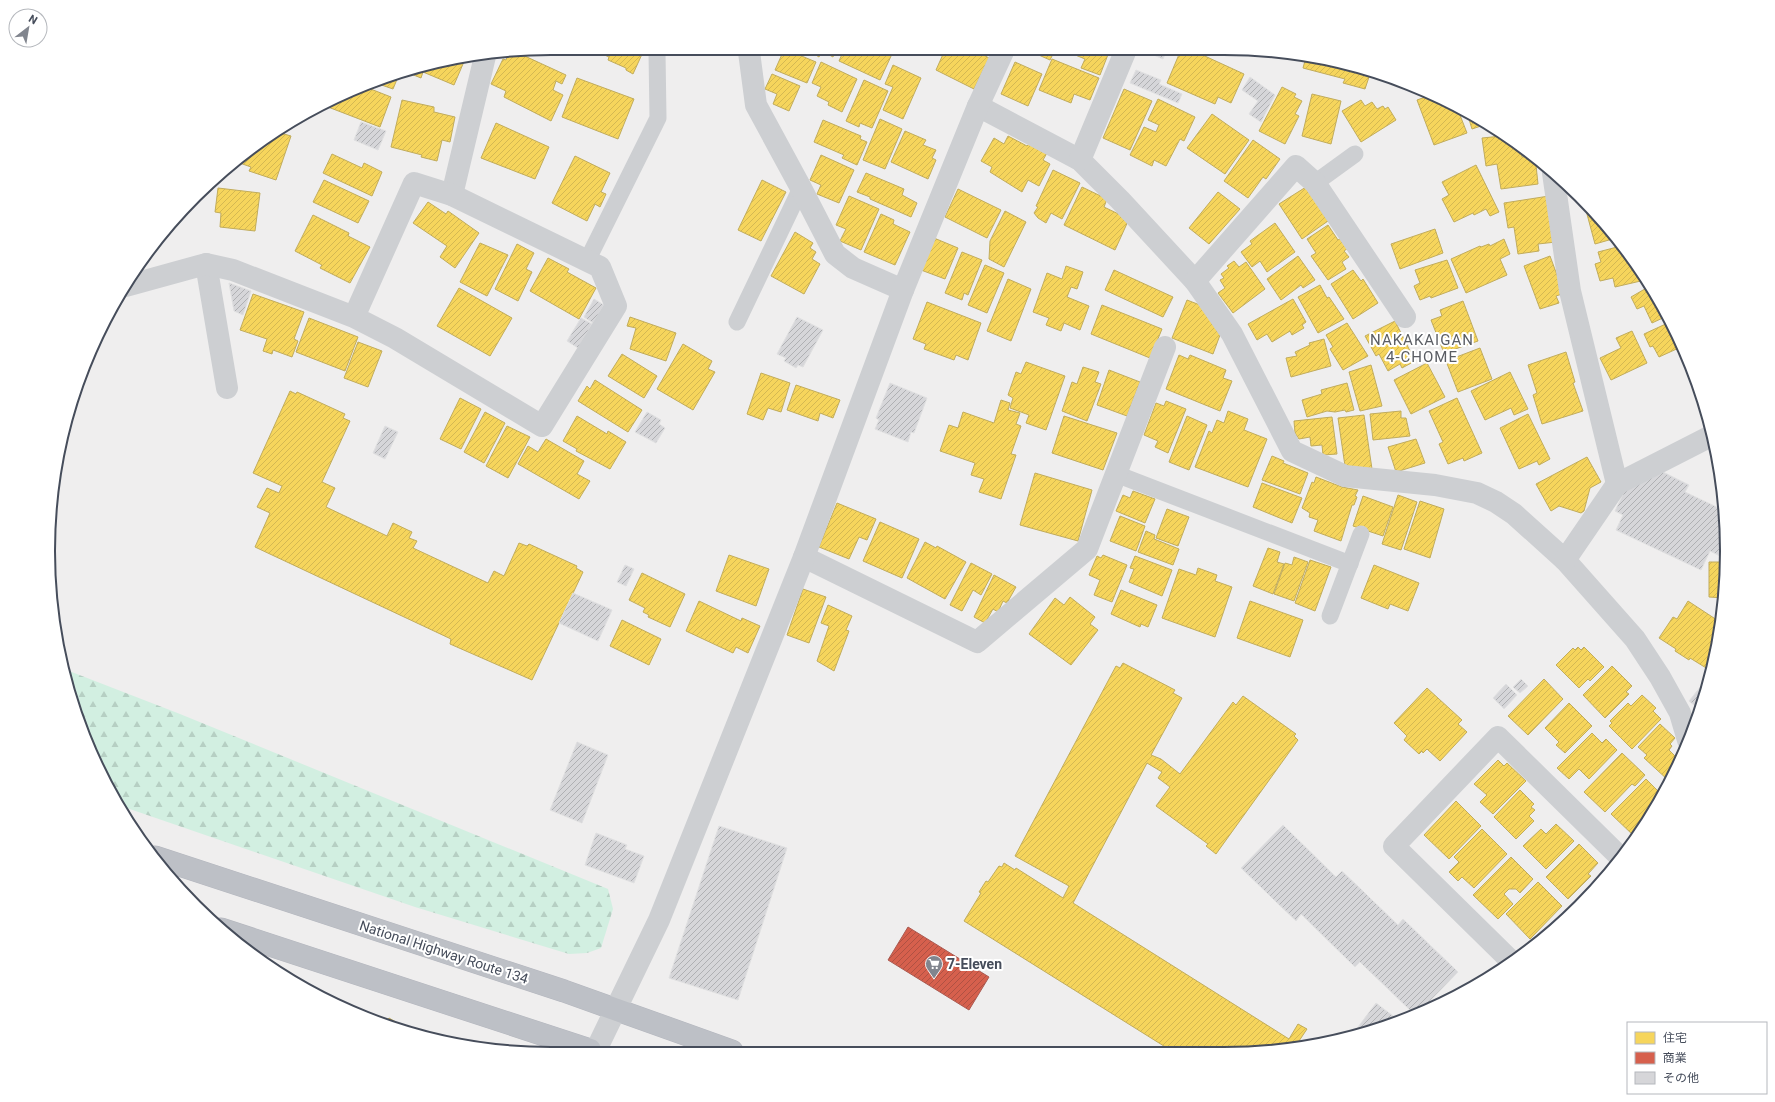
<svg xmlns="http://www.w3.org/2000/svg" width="1775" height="1102" font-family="Roboto,'Noto Sans JP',sans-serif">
<defs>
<pattern id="forest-firs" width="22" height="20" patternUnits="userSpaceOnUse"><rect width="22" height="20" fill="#d2efe1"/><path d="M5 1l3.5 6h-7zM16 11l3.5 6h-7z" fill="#b6cfc3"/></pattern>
<pattern id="homes-hatch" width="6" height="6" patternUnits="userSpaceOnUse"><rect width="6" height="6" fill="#f6d55c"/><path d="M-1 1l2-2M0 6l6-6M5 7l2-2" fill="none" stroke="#d4b852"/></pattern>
<pattern id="shops-hatch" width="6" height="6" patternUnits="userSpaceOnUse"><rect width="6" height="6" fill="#d6604d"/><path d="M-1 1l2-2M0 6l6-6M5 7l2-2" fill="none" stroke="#af5143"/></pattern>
<pattern id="building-hatch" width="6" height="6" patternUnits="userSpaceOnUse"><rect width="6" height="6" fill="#d6d6d9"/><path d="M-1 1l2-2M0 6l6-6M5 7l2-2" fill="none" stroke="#afb0b3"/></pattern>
</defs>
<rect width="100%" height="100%" fill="#efeeee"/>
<path fill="url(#forest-firs)" d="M64 669 180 714 608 889 613 909 601 948 587 953 569 954 415 907 121 806 75 712Z"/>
<g fill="url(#homes-hatch)" stroke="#c1ac5c">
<path d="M509 52H516L566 75 562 84 556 81 553 90 563 95 551 121 504 97 506 91 491 84 503 59 506 60Z"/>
<path d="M598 52H643L633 74 626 70V68L608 60 609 57Z"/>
<path d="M783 52H792L816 62 807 83 775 70Z"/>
<path d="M811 52H821L819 57Z"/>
<path d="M824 52H835L833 57Z"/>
<path d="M843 52H889L892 54 880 80 839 61Z"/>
<path d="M944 52H978L989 58 974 89 936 70Z"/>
<path d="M1032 52H1054L1050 60Z"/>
<path d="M1068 52H1109L1100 75 1081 68 1085 59Z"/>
<path d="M1180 52H1196L1244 74 1231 103 1218 97 1215 104 1167 83Z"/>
<path d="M466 57 454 85 423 72 421 78 404 71Z"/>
<path d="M1306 57 1370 74 1365 89 1343 83 1345 79 1303 68Z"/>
<path d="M1052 59 1099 78 1090 100 1074 94 1071 103 1039 90Z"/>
<path d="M821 62 857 79 842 112 828 105 829 102 817 96 821 87 812 83Z"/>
<path d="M1015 62 1042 74 1028 106 1001 94Z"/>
<path d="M893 65 921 78 903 119 883 110 893 87 885 84Z"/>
<path d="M400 72 393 89 373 82 390 75Z"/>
<path d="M772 74 800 86 789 111 773 104 777 94 765 89Z"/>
<path d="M577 78 634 99 618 139 562 117Z"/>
<path d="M864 80 888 91 872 128 860 123 859 127 846 121Z"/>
<path d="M1396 81 1415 86V88L1396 83Z"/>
<path d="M363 86 391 97 380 127 328 107 331 99Z"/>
<path d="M1282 87 1296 94 1294 97 1302 101 1295 114 1299 116 1285 144 1259 131Z"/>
<path d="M1124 89 1152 101 1130 150 1103 138Z"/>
<path d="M1312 94 1341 101 1331 144 1302 136Z"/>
<path d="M1431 95 1458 110 1467 133 1434 145 1417 100Z"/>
<path d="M1158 99 1195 117 1184 141 1180 139 1166 166 1154 160 1152 166 1130 155 1144 127 1156 132 1159 125 1148 120Z"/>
<path d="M402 100 434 107V112L455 117 450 142 442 140 437 161 421 157 422 155 391 147Z"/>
<path d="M1361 100 1365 106 1372 102 1377 109 1383 106 1385 109 1388 107 1396 120 1361 142 1342 111Z"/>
<path d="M1212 114 1249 140 1225 174 1187 148Z"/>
<path d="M1468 116 1484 125 1472 129Z"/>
<path d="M880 119 902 129 885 169 863 160Z"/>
<path d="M823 120 861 136 860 139 867 142 857 165 842 158 844 155 814 142Z"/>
<path d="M496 123 549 147 535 179 481 158Z"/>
<path d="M905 131 926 140 923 145 936 150 932 158 936 160 928 179 891 162Z"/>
<path d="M277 132 291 136 276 180 249 171 251 167 234 161 245 152Z"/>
<path d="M1008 136 1027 146 1029 144 1047 153 1043 160 1050 164 1039 186 1028 180 1022 192 990 172 992 167 981 161 994 138 1004 144Z"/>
<path d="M1502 136 1520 146 1522 157 1535 156 1538 184 1501 189 1497 164 1486 166 1482 138Z"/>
<path d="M1253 140 1280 159 1266 179 1263 177 1248 198 1224 181Z"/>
<path d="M332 154 362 168 364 163 382 172 372 196 323 173Z"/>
<path d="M821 155 854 170 839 203 817 194 821 185 810 180Z"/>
<path d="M575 156 610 173 601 192 606 194 600 207 595 204 587 221 552 203Z"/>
<path d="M1476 165 1499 212 1490 216 1486 209 1474 215 1473 213 1454 222 1442 199 1449 195 1442 182Z"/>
<path d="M1053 170 1080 183 1062 219 1051 213 1046 223 1038 218 1034 213 1038 207 1036 206Z"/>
<path d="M866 173 904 189 902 195 917 203 911 217 870 199V197L857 192Z"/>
<path d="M324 180 369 201 358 223 313 202Z"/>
<path d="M762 180 786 192 761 241 738 230Z"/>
<path d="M1082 187 1107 199 1104 207 1129 219 1115 250 1064 225Z"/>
<path d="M1306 187 1328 221 1302 239 1279 204Z"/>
<path d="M218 188 260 193 255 231 220 227 221 213 215 212Z"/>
<path d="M958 189 1001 210 987 238 945 217Z"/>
<path d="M1218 192 1240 209 1209 244 1189 228Z"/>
<path d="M849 196 879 209 861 250 840 241 846 229 836 225Z"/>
<path d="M1549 196 1556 242 1538 244 1539 251 1518 254 1514 227 1508 228 1504 203Z"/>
<path d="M428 202 446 214 448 211 479 233 455 268 440 257 447 246 413 223Z"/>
<path d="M1584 203 1602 219 1616 238 1595 244Z"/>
<path d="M1005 211 1026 222 1004 267 989 259 990 241Z"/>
<path d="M881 214 894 220 893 224 910 232 895 265 864 252Z"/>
<path d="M313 215 349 233 348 236 370 247 350 283 320 268 322 265 295 251Z"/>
<path d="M1275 223 1295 252 1267 272 1260 261 1252 267 1241 252 1252 244 1250 241Z"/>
<path d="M1328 225 1338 240 1341 238 1348 248 1344 251 1349 257 1342 262 1346 269 1328 280 1311 256 1316 253 1307 239Z"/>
<path d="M1435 229 1443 253 1400 269 1391 244Z"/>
<path d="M795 232 813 243 810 248 816 252 812 259 820 264 804 294 771 276Z"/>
<path d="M934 238 958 248 945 279 921 270Z"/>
<path d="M1504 239 1510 254 1500 259 1507 275 1466 293 1451 259 1480 246 1481 247 1489 244 1490 246Z"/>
<path d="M480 243 508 255 487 296 460 282Z"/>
<path d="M517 244 534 253 526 269 532 272 518 301 495 289Z"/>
<path d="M1621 246 1645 280 1615 287 1613 278 1600 281 1595 264 1601 262 1598 252Z"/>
<path d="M962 252 982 260 968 295 964 293 962 300 945 293Z"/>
<path d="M1298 256 1315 280 1303 288 1301 285 1281 300 1267 279Z"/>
<path d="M1550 256 1560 283 1558 284 1562 294 1556 296 1559 303 1540 309 1524 266Z"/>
<path d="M548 258 569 269 567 272 596 288 579 319 530 291Z"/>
<path d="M1447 260 1458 288 1431 298 1430 296 1420 300 1414 286 1420 283 1415 270Z"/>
<path d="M1234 261 1239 267 1246 262 1265 289 1233 313 1218 293 1225 288 1220 280 1224 278 1221 274 1229 268 1227 266Z"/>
<path d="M985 265 1004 273 987 313 968 305Z"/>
<path d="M1066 266 1083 272 1077 289 1071 287 1067 297 1089 306 1080 330 1064 323 1061 331 1046 325 1049 318 1033 312 1047 273 1062 279Z"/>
<path d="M1114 270 1173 297 1163 317 1105 290Z"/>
<path d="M1353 270 1361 281 1363 279 1378 303 1353 319 1331 284Z"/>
<path d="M1008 279 1031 289 1011 341 987 331Z"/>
<path d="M1320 285 1327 298 1329 297 1344 319 1318 333 1298 297Z"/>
<path d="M1650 286 1659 299 1667 316 1652 323 1644 306 1637 309 1631 297Z"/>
<path d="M459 288 512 318 490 356 437 326Z"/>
<path d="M253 294 304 312 294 339 298 341 292 357 273 350 272 354 263 351 267 339 240 330Z"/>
<path d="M1293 299 1306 322 1302 325 1304 328 1292 335 1290 331 1272 342 1267 334 1257 340 1248 324Z"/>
<path d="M1187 300 1200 305 1220 335 1213 354 1172 338Z"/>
<path d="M1463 301 1478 341 1444 353 1431 320 1442 316 1440 310Z"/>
<path d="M927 302 981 323 968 360 956 355 954 360 924 349 926 344 913 339Z"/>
<path d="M1102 305 1162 329 1150 358 1091 334Z"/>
<path d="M630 317 676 333 666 361 630 349 636 328 627 326Z"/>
<path d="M309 318 358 337 345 371 296 352Z"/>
<path d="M1395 321 1415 361 1402 368 1400 364 1388 371 1379 354 1376 356 1365 336Z"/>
<path d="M1670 322 1681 347 1659 357 1653 346 1650 347 1644 334Z"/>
<path d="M1347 323 1368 356 1343 370 1330 349 1333 347 1326 335Z"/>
<path d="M1632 331 1647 363 1611 380 1600 358 1621 348 1616 338Z"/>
<path d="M1324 339 1331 366 1291 377 1286 358 1297 356 1295 352 1310 345 1309 343Z"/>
<path d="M358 342 382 351 368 387 344 378Z"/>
<path d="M683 344 712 361 708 369 715 372 693 410 657 389Z"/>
<path d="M1480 348 1492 379 1458 392 1446 361Z"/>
<path d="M1566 352 1575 382 1573 383 1583 411 1542 424 1533 395 1537 393 1528 365Z"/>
<path d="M622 354 657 376 644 398 608 376Z"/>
<path d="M1179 355 1188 359 1190 355 1226 370 1223 378 1232 381 1220 411 1166 389Z"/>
<path d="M1026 362 1065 376 1046 430 1026 423 1029 415 1010 408 1013 398 1008 395 1016 372 1021 374Z"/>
<path d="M1427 363 1445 397 1411 414 1394 380Z"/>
<path d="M1371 365 1382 406 1360 411 1349 372Z"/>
<path d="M1083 367 1099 372 1095 382 1101 384 1087 421 1062 411 1072 382 1077 384Z"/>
<path d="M1109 370 1140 382 1127 416 1097 405Z"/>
<path d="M1510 372 1528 409 1514 415 1511 408 1485 420 1471 391Z"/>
<path d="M761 373 790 383 781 412 768 408 763 420 747 414Z"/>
<path d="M595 380 642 410 628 432 578 401 587 386 590 389Z"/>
<path d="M1347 383 1354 410 1346 412 1345 410 1335 412 1327 411 1307 417 1302 400 1322 394 1321 390Z"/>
<path d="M796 385 840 400 833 418 820 413 818 421 787 410Z"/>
<path d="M290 391 296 394 297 392 345 414 343 418 350 421 322 482 335 488 326 507 387 536 393 523 412 532 409 538 417 541 413 548 488 583 494 571 504 576 519 543 527 546 529 544 577 566 576 568 583 572 532 680 450 644 451 639 255 547 270 513 257 507 267 488 279 493 282 486 253 473Z"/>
<path d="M460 398 481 409 461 449 440 439Z"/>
<path d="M1457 398 1482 453 1464 461 1463 458 1448 464 1439 444 1443 442 1429 411Z"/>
<path d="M1001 400 1010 403 1008 410 1020 413 1016 424 1021 426 1011 454 1016 455 1001 499 979 492 984 479 971 475 975 463 940 451 949 425 958 428 963 412 994 423Z"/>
<path d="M1166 401 1186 409 1168 453 1155 447 1158 441 1144 435 1156 403 1164 406Z"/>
<path d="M1228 411 1248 419 1244 430 1267 439 1248 487 1195 467 1209 431 1212 433 1217 420 1224 423Z"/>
<path d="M1401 411V418H1406L1410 436 1373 440 1370 414Z"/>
<path d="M485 412 505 423 484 463 464 452Z"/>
<path d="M1528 414 1550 459 1539 465 1537 461 1519 469 1500 428Z"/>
<path d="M1364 415 1372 469 1345 466 1338 418Z"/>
<path d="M577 416 607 434 608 431 626 442 610 469 576 451 577 449 563 441Z"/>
<path d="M1064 416 1117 433 1103 470 1052 453Z"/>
<path d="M1187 416 1207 425 1189 470 1169 462Z"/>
<path d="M1332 417 1337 454 1323 455 1322 445 1311 446 1310 437 1299 439 1295 433 1294 421Z"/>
<path d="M507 426 530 437 508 478 486 466Z"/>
<path d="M546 439 584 461 577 474 590 481 579 499 518 464 528 446 538 452Z"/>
<path d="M1416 439 1425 463 1396 472 1388 447Z"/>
<path d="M1272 456 1284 461 1283 463 1308 473 1300 494 1262 480Z"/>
<path d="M1587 457 1601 482 1590 488 1584 511 1581 513 1559 506 1551 511 1536 484Z"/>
<path d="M1035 473 1092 490 1078 541 1020 525Z"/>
<path d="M1316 477 1342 487 1358 490 1355 496 1357 497 1354 505H1352L1341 541 1314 531 1318 520 1309 517 1310 513 1302 508 1312 482 1314 483Z"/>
<path d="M1262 483 1302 498 1292 523 1253 507Z"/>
<path d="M1133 491 1155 499 1145 523 1116 511 1123 495 1130 498Z"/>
<path d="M1398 495 1417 502 1401 550 1382 544Z"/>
<path d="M1363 496 1393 507 1383 536 1353 526Z"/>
<path d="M1420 501 1444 509 1430 558 1404 549Z"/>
<path d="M837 503 876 519 867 540 859 537 849 559 819 547Z"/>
<path d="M1167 509 1189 517 1178 546 1156 538Z"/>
<path d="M1120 516 1145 526 1136 551 1110 541Z"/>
<path d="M880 522 919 539 902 578 863 561Z"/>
<path d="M1146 531 1155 535 1154 539 1179 549 1173 565 1138 552Z"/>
<path d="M925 542 936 548 937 546 966 562 945 599 907 578Z"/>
<path d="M1268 548 1280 552 1277 562 1284 564 1273 594 1253 586Z"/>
<path d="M729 555 769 569 756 606 716 591Z"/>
<path d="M1103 555 1127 565 1112 602 1094 595 1100 580 1089 575 1097 556 1101 558Z"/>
<path d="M1135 556 1172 570 1162 596 1129 582 1134 569 1130 568Z"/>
<path d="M1294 557 1308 562 1294 601 1274 594 1285 563 1292 565Z"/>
<path d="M1310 560 1331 567 1315 611 1295 603Z"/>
<path d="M1709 562H1725L1726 584 1724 598 1709 597Z"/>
<path d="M971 563 992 574 981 595 973 590 962 611 950 605Z"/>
<path d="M1374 565 1419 583 1408 611 1390 604 1388 609 1361 598Z"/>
<path d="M1198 568 1217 575 1215 581 1232 587 1215 637 1162 618 1179 569 1196 575Z"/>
<path d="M642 573 685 594 670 627 648 617 649 615 643 612 645 608 629 600Z"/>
<path d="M994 575 1016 587 1007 603 1003 601 998 612 993 609 985 623 974 617Z"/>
<path d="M803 589 826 597 809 643 787 635Z"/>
<path d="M1121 590 1157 605 1148 627 1141 624 1140 627 1111 614Z"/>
<path d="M1070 597 1095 617 1090 624 1098 630 1071 665 1029 634 1055 598 1064 605Z"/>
<path d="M699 601 741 621 742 618 760 626 748 653 736 647 733 653 686 631Z"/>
<path d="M1250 601 1303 620 1290 657 1237 638Z"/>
<path d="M1688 601 1720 622 1711 671 1690 658 1689 660 1675 651 1676 649 1659 638 1673 617 1677 619Z"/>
<path d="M828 605 852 616 846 630 849 631 834 671 817 661 829 626 821 623Z"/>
<path d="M622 620 661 639 649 665 610 646Z"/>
<path d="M1578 647 1581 650 1584 647 1604 667 1590 681 1588 679 1579 688 1556 665 1573 648 1575 650Z"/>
<path d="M1123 663 1175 690 1173 693 1182 698 1151 755 1161 759 1180 774 1233 702 1236 705 1243 696 1296 734 1294 736 1298 740 1216 854 1206 846 1208 844 1156 806 1170 787 1158 778 1162 772 1147 763 1073 903 1289 1039 1298 1024 1307 1029 1297 1044 1300 1046 1257 1053H1175L964 921 981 893 979 892 986 881 988 882 999 866 1002 867 1004 863 1015 870 1016 868 1063 898 1069 886 1015 856 1116 666 1120 668Z"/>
<path d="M1612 666 1632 686 1626 692 1629 694 1605 718 1583 695Z"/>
<path d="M1544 679 1563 699 1528 735 1508 716Z"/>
<path d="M1427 688 1462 720 1458 724 1467 732 1440 761 1427 749 1423 753 1422 751 1419 754 1404 740 1407 736 1394 723Z"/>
<path d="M1642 695 1656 708 1653 711 1661 719 1632 749 1609 726 1612 723 1610 721 1628 703 1631 706Z"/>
<path d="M1569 703 1592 726 1565 753 1556 745 1559 742 1545 728Z"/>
<path d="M1660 724 1675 738 1670 744 1672 746 1669 750 1678 759 1679 764 1675 773 1668 780 1644 758 1647 755 1638 747Z"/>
<path d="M1592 733 1602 743 1606 739 1617 750 1589 779 1579 769 1569 779 1557 768Z"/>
<path d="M1622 753 1645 775 1635 786 1632 784 1605 812 1584 792Z"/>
<path d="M1498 760 1504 766 1507 763 1526 781 1493 814 1480 802 1487 795 1474 784Z"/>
<path d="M1646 779 1662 795 1641 829 1634 836 1611 814Z"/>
<path d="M1520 790 1534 804 1531 807 1535 810 1529 816 1534 821 1516 839 1494 817Z"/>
<path d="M1456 801 1481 826 1449 859 1424 835Z"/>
<path d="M1556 824 1574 841 1546 869 1523 846 1541 829 1546 834Z"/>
<path d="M1482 829 1507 854 1474 888 1462 877 1458 881 1449 872 1459 862 1454 857Z"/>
<path d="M1579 844 1598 863 1588 874 1591 876 1568 899 1546 877Z"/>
<path d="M1511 857 1533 879 1520 893 1516 889H1509L1504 894 1513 904 1498 919 1473 895Z"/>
<path d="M1538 882 1562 906 1530 939 1506 914Z"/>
<path d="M389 1018 406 1028 386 1023Z"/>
</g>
<path fill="url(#shops-hatch)" stroke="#ab5a51" d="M908 927 989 977 969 1010 888 960Z"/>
<g fill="url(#building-hatch)" stroke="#e0e0e1">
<path d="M1147 52H1166L1163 59Z"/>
<path d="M1136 70 1161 80 1159 84 1182 94 1178 103 1130 83Z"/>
<path d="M1250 77 1275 95 1261 122 1249 114 1258 101 1242 90Z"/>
<path d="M361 122 386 131 378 150 354 140Z"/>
<path d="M229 283 251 291 243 315 234 311Z"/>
<path d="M594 299 604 305 593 323 584 317Z"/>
<path d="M797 317 823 330 803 367 798 365 796 368 784 361 786 358 777 354Z"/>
<path d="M581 318 592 324 578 348 567 341Z"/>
<path d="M890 383 927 398 914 433 911 432 908 442 875 429 879 420 876 418Z"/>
<path d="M647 412 661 420 659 424 665 428 656 443 635 432Z"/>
<path d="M385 426 398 432 385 459 373 453Z"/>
<path d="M1663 472 1689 485 1685 492 1723 510 1725 546 1720 556 1710 551 1701 570 1616 530 1623 515 1615 511 1625 490Z"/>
<path d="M625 565 634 569 626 586 617 582Z"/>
<path d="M573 593 612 610 598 641 559 623Z"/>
<path d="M1711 674 1710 681 1699 709 1689 701Z"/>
<path d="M1521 679 1528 686 1520 693 1513 687Z"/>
<path d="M1506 684 1517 695 1504 709 1493 698Z"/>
<path d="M577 742 608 755 582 823 550 810Z"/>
<path d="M1283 825 1336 877 1342 871 1398 925 1403 919 1458 972 1422 1009 1413 1013 1360 962 1355 967 1301 914 1296 921 1241 868Z"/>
<path d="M719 826 787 848 738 1000 669 978Z"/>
<path d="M596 833 627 845 625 849 644 856 634 883 585 865Z"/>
<path d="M1376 1003 1397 1019 1354 1037 1352 1035Z"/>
</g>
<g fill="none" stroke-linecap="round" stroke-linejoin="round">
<defs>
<g id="highway">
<path d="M155 857 564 991 732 1051"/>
<path d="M221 929 590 1050"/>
</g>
</defs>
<use href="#highway" stroke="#b4b6be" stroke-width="23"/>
<g stroke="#cdcfd2" stroke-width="17">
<path d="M1315 183 1355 154"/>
<path d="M587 261 658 118 657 52"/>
<path d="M737 322 801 188"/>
<path d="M1116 474 1350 564"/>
<path d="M1330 616 1361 534"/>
</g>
<g stroke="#cdcfd2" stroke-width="22">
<path d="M749 52 756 105 801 188 835 254 853 268 903 290"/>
<path d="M978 106 1080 160 1120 200 1195 281 1232 334 1292 451 1345 476 1435 485 1477 493 1496 502 1514 514 1565 560 1635 639 1660 677 1680 713 1688 740"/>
<path d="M1080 160 1125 52"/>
<path d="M1553 173 1570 291 1617 484"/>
<path d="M452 195 486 52"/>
<path d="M206 264 227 388"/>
<path d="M1195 281 1296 166 1315 183 1405 317"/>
<path d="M126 286 206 264 233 270 354 317 395 338 542 426 616 306 600 267 452 195 414 183 354 317"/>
<path d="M804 557 977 642 1087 549 1165 347"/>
<path d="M1565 560 1617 484 1711 436"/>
<path d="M1511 961 1394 846 1498 737 1622 859"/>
<path d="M596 1050 659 920 804 557 903 290 978 106 1003 52"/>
</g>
<use href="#highway" stroke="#bdc0c6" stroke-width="22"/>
</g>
<defs>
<symbol id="supermarket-pin" viewBox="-11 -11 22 30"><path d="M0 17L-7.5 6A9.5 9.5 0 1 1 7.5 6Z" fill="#81858e" stroke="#fff"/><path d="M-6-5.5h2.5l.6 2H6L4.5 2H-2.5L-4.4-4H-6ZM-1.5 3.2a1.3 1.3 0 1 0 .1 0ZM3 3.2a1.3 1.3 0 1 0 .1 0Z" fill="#fff"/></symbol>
</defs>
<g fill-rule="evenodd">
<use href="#supermarket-pin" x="924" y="954" width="20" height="27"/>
</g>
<g text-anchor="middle" stroke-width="4" stroke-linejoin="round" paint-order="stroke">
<g font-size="14" fill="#464d5b" stroke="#fff">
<text transform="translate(444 952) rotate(18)" y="5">National Highway Route 134</text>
</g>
<g font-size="14" font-weight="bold" fill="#464d5b" stroke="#fff" text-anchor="start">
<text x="947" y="969">7-Eleven</text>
</g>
<g font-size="15" letter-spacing="1" fill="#5a5d63" stroke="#fff">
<text x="1422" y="345">NAKAKAIGAN<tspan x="1422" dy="17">4-CHOME</tspan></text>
</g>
</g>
<path d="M0 0H1775V1102H0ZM551 55H1224A496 496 0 0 1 1720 551V551A496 496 0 0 1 1224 1047H551A496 496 0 0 1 55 551V551A496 496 0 0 1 551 55Z" fill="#fff" fill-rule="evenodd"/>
<path fill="none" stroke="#464d5b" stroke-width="2" d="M551 55H1224A496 496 0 0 1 1720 551V551A496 496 0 0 1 1224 1047H551A496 496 0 0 1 55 551V551A496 496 0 0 1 551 55Z"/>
<rect x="1627" y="1022" width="140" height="72" fill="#ffffff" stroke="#b5b8bd"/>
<rect x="1635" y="1032" width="20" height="12" fill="#f6d55c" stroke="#b5b8bd"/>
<text x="1663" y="1042" font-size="12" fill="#464d5b">住宅</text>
<rect x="1635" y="1052" width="20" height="12" fill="#d6604d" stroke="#b5b8bd"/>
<text x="1663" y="1062" font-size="12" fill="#464d5b">商業</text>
<rect x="1635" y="1072" width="20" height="12" fill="#d6d6d9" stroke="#b5b8bd"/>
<text x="1663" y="1082" font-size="12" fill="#464d5b">その他</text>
<g transform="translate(28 28) rotate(31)"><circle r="19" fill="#ffffff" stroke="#b5b8bd"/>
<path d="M0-3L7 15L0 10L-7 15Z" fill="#81858e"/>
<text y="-6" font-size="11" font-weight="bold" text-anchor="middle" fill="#464d5b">N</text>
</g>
</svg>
